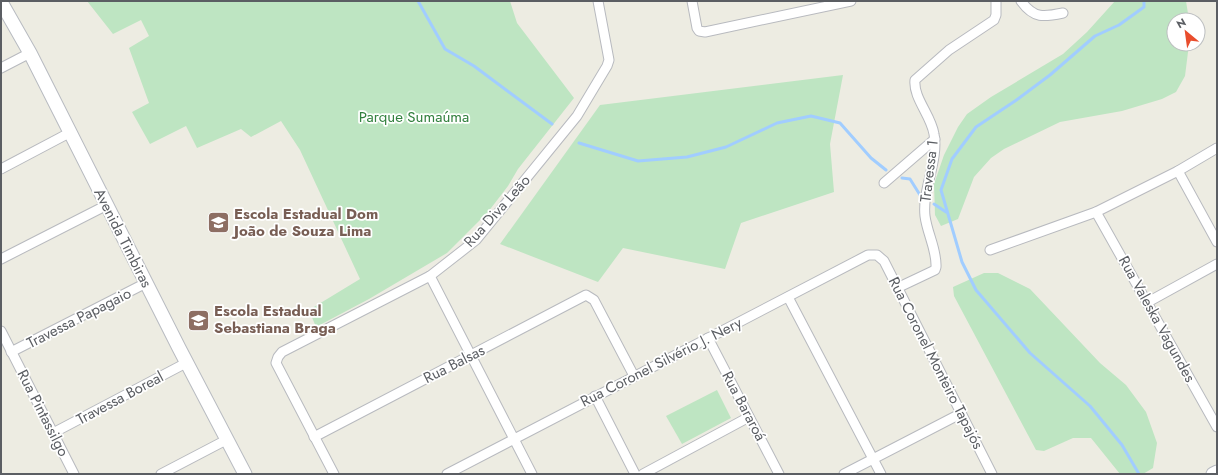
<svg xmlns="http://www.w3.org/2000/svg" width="1218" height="475" font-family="Jost,sans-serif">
<rect width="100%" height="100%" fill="#edece2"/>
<g fill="#bee5c2">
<path d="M87 1H510L517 23 574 98 518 169 508 186 488 212 447 253 369 299 316 327 309 310 360 279 300 150 281 121 251 137 241 129 197 148 186 126 150 144 132 112 149 103 129 48 149 36 141 20 113 34Z"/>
<path d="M1115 1H1186L1189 20H1174V44H1189L1185 76 1176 92 1162 99 1122 111 1060 122 1004 149 991 158 974 177 958 219 941 226 935 215 934 184 944 155 958 127 967 114 991 97 1063 54 1087 32Z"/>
<path d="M843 75 830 144 834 192 741 223 725 269 623 248 598 282 500 244 600 105Z"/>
<path d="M984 273H998L1030 289 1100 363 1126 385 1146 412 1157 443 1153 468 1143 474H1120L1091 438H1073L1044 451 1036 450 954 296 953 287Z"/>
<path d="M717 390 731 418 682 444 666 416Z"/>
</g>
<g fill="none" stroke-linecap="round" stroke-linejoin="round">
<g stroke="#a1cdff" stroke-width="3">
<path d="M418 1 445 49 474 66 552 124"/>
<path d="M579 143 638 161 687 157 726 147 777 123 811 116 840 123 871 158 886 170"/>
<path d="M902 178 910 179 920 195"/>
<path d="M934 204 946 212"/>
<path d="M1139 474 1122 445 1090 406 1030 353 976 290 962 262 941 190 952 159 976 127 1015 101 1050 75 1095 36 1119 25 1144 7V1"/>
</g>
<defs>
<g id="street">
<path d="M692 1 697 28 699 31 705 32 851 1"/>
<path d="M1021 1C1034 19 1044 17 1063 13"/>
<path d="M1 68 30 53"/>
<path d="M1 169 71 132"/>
<path d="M1178 171 1217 242"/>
<path d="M884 183 935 139"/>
<path d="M1096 212 1217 427"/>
<path d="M990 250 1096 212 1178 171 1217 148"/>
<path d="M1 259 107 205"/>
<path d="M430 276 532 474"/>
<path d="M897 288 935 270 936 267C937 250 927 233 925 216 922 189 939 161 934 134 931 115 913 98 915 80L949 50 994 20 996 15V1"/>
<path d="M788 297 881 474"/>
<path d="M1148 302 1217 264"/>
<path d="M1 331 74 474"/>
<path d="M708 338 779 474"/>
<path d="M11 352 146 283"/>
<path d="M595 396 635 474"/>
<path d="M53 433 186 363"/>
<path d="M314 437 586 295 594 300 634 376"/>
<path d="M161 474 228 439"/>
<path d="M334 474 276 363 278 357 282 352 430 276 476 240 577 116 607 66 609 60 598 1"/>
<path d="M447 474 868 255H877L884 261 992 474"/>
<path d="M643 474 749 417"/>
<path d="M844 474 960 414"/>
</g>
<g id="secondary">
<path d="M1 2 30 53 179 348 245 474"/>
<path d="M1213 474 1217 472"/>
</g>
</defs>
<use href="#street" stroke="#b8babf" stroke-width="11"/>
<use href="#secondary" stroke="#b8bbc1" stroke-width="15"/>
<use href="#street" stroke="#fff" stroke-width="9"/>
<use href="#secondary" stroke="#fff" stroke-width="13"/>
</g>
<defs>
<symbol id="school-square" viewBox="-11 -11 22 22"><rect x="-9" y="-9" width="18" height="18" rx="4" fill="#8d6e63" stroke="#fff"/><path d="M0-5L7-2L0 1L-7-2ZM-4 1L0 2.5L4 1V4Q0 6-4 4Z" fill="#fff"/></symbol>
</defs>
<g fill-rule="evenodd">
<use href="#school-square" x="206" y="210" width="25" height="25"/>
<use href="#school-square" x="186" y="308" width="25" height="25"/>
</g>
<g text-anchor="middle" stroke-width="3.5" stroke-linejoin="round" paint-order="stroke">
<g font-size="15" fill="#33813f" stroke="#fff">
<text x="414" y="122">Parque Sumaúma</text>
</g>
<g font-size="15" fill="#5b5e63" stroke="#fff">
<text transform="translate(929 171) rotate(-83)" y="5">Travessa 1</text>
<text transform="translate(497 211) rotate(-48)" y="5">Rua Diva Leão</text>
<text transform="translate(123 238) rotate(63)" y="5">Avenida Timbiras</text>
<text transform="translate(79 318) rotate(-27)" y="5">Travessa Papagaio</text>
<text transform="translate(1157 319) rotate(61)" y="5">Rua Valeska Vagundes</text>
<text transform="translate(661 362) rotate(-27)" y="5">Rua Coronel Silvério J. Nery</text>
<text transform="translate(936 363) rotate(63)" y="5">Rua Coronel Monteiro Tapajós</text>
<text transform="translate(454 364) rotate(-27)" y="5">Rua Balsas</text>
<text transform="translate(120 398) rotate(-28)" y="5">Travessa Boreal</text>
<text transform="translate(744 406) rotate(62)" y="5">Rua Bararoá</text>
<text transform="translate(43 413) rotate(63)" y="5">Rua Pintassilgo</text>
</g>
<g font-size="15" font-weight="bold" fill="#785e54" stroke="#fff" text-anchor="start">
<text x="234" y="219">Escola Estadual Dom<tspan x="234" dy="17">João de Souza Lima</tspan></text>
<text x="214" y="316">Escola Estadual<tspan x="214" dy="17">Sebastiana Braga</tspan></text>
</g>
</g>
<rect width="1218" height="475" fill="none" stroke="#5b5e63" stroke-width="4"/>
<g transform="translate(1186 32) rotate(331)"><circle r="19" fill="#ffffff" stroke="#bdbfc1"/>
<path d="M0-3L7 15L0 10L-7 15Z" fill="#e94d2d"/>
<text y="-6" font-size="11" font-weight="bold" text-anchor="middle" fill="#5b5e63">N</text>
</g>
</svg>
